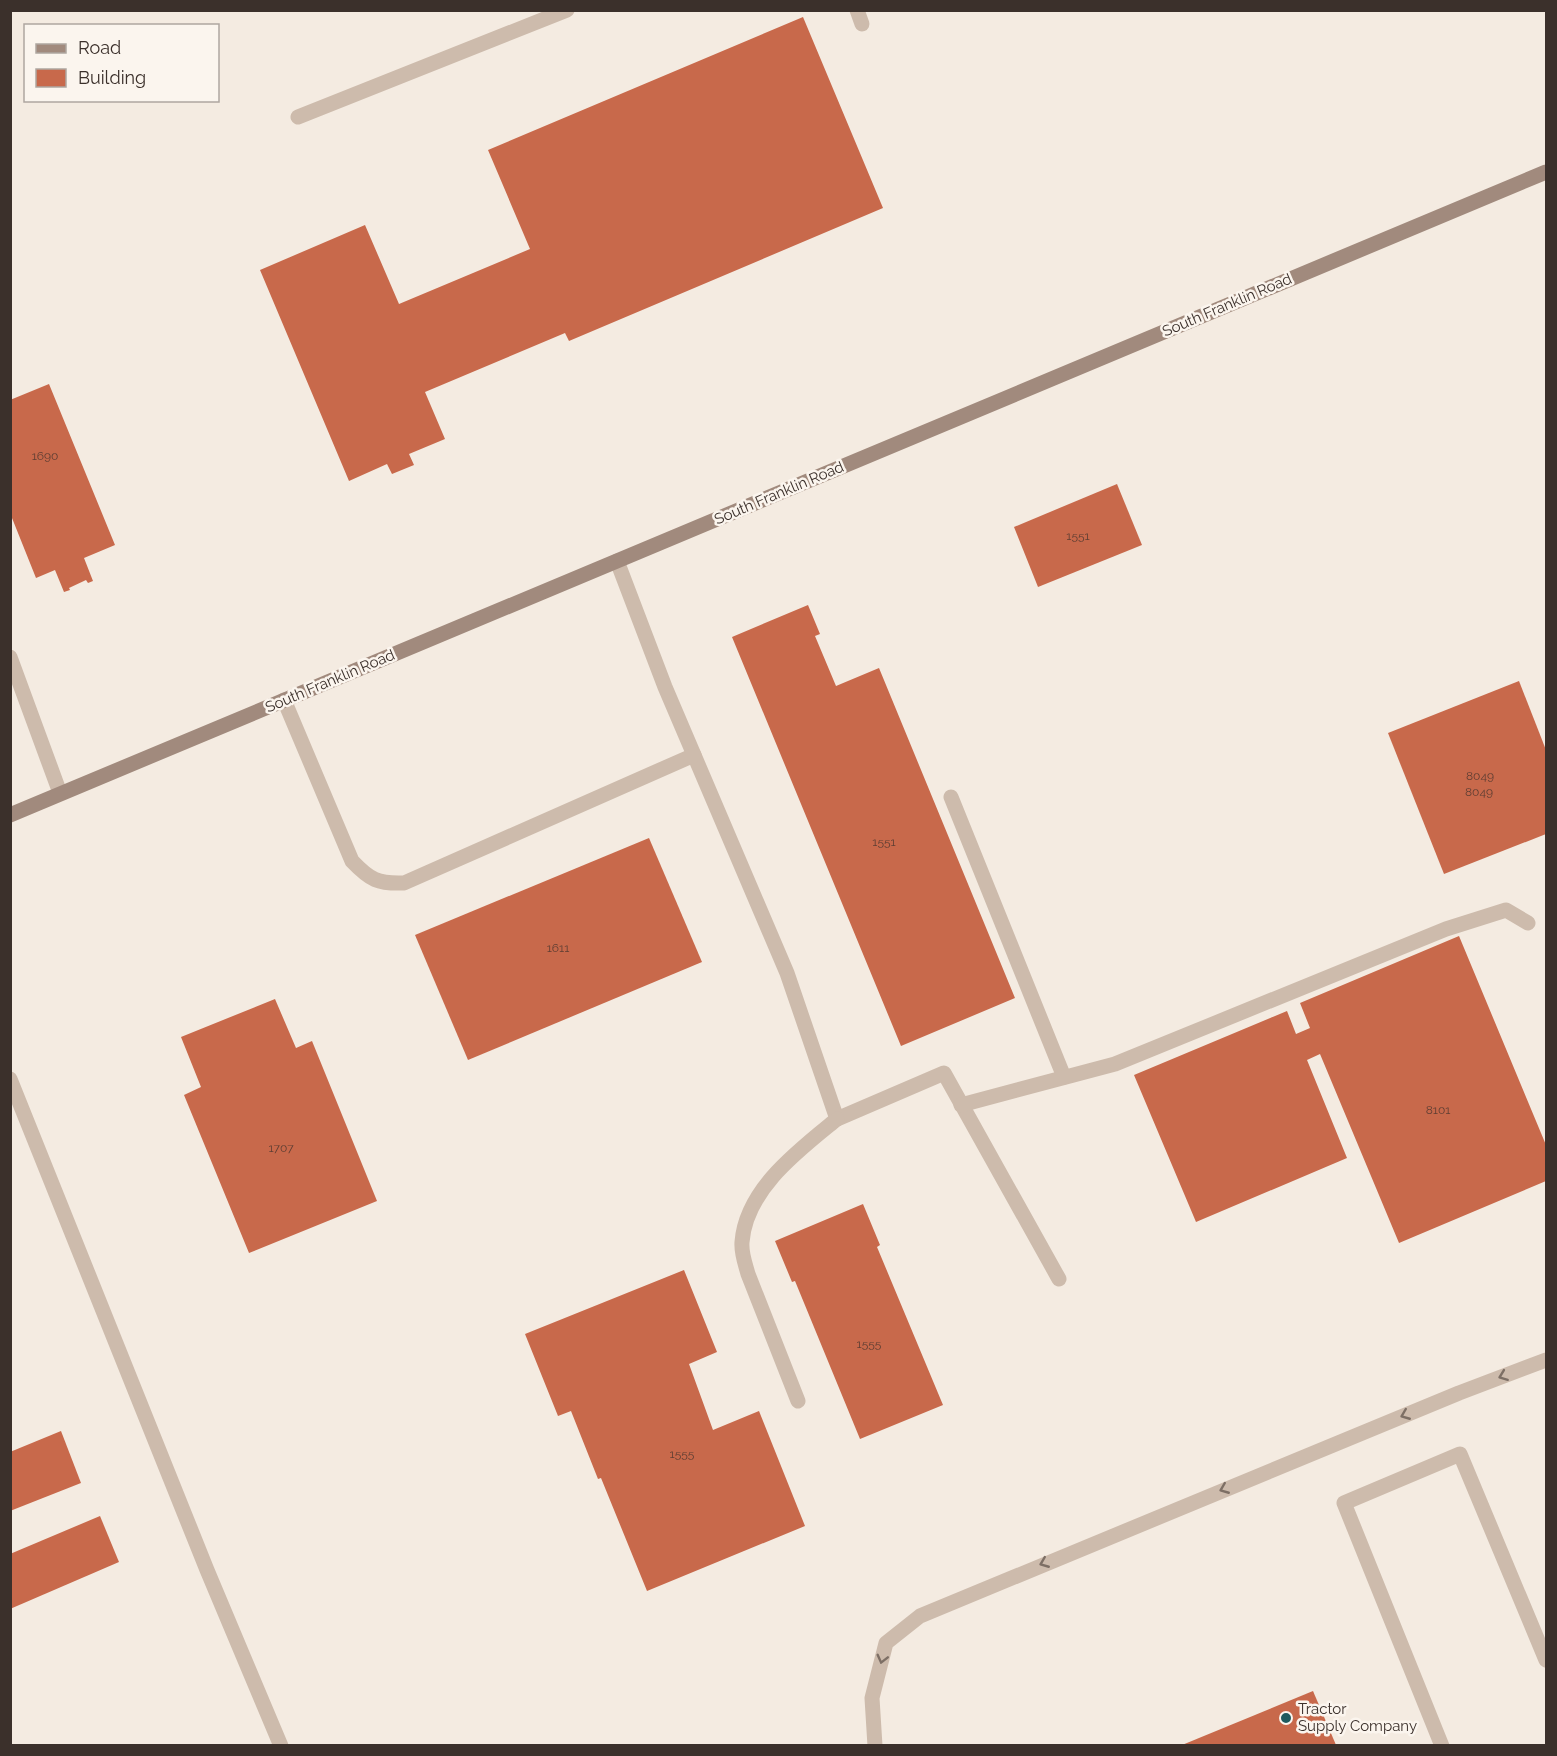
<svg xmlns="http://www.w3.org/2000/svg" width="1557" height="1756" font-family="Raleway,sans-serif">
<rect width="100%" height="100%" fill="#f4ebe1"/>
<g fill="#c8694b">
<path d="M803 17 883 208 569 341 565 333 425 392 445 439 409 454 414 465 392 474 387 464 349 481 260 270 365 225 399 304 530 249 488 150Z"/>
<path d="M49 384 115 545 84 558 93 581 88 583 86 580 69 588 70 590 64 592 55 570 36 578 10 513V400Z"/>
<path d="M1117 484 1142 545 1038 587 1014 527Z"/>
<path d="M808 605 820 634 815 636 836 686 879 668 1015 998 901 1046 732 637Z"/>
<path d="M1519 681 1546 750V834L1444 874 1388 733Z"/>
<path d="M649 838 702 962 468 1060 415 935Z"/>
<path d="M1459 936 1546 1145V1181L1399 1243 1320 1054 1307 1060 1347 1158 1196 1222 1134 1075 1287 1011 1296 1034 1310 1028 1300 1003Z"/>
<path d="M275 999 296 1048 312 1041 377 1201 249 1253 184 1095 201 1087 181 1037Z"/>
<path d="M863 1204 880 1245 877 1247 943 1405 860 1439 795 1281 792 1282 775 1241Z"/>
<path d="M684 1270 717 1352 689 1364 713 1430 759 1411 805 1526 647 1591 601 1478 598 1479 571 1411 558 1416 525 1334Z"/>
<path d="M61 1431 81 1483 10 1511V1452Z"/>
<path d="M100 1516 119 1562 10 1609V1554Z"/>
<path d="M1313 1691 1336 1745H1182Z"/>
</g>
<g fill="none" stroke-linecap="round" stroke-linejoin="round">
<g stroke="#cdbbac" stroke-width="15">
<path d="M857 10 862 24"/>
<path d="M298 117 567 10"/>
<path d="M617 561 665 687 787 973 837 1119 944 1073 1059 1279"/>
<path d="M10 657 60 793"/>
<path d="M284 700 352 861C370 880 378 884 404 883L694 755"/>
<path d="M951 797 1064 1077"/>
<path d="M10 1079 207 1570 281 1746"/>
<path d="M961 1105 1115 1064 1446 929 1506 910 1528 923"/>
<path d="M798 1401 748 1274C745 1263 741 1253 742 1242 746 1189 799 1150 837 1119"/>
<path d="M875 1746 872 1698 886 1643 920 1616 1459 1393 1546 1360"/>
<path d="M1442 1746 1344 1503 1460 1454 1546 1660"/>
</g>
<path stroke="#a18a7d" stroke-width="15" d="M10 815 1546 172"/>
</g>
<defs><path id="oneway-chevron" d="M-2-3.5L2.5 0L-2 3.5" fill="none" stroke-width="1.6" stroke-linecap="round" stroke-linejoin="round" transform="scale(1.5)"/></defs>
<g stroke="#7d6f65">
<use href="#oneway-chevron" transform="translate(1503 1376) rotate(159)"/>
<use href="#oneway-chevron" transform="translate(1405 1415) rotate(158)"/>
<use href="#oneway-chevron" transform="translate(1224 1489) rotate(158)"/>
<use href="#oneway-chevron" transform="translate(1044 1563) rotate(158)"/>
<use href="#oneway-chevron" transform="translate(882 1659) rotate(104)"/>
</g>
<circle fill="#1f5a5e" stroke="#fbf5ee" stroke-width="2" cx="1286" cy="1718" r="6"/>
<g text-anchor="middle" stroke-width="5" stroke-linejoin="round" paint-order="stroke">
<g font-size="12" fill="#5e3e33">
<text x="45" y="460">1690</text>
<text x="1078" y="540">1551</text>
<text x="1480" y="780">8049</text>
<text x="1479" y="796">8049</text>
<text x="884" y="846">1551</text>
<text x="558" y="952">1611</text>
<text x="1438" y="1114">8101</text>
<text x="281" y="1152">1707</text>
<text x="869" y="1348">1555</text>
<text x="682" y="1458">1555</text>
</g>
<g font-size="15" fill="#3b302b" stroke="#fbf5ee">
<text transform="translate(1227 305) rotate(-23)" y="5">South Franklin Road</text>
<text transform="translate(779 493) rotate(-23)" y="5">South Franklin Road</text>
<text transform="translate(330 681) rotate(-23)" y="5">South Franklin Road</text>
</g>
<g font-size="15" fill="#3b302b" stroke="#fbf5ee" text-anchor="start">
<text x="1298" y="1714">Tractor<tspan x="1298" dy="17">Supply Company</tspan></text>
</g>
</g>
<rect width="1557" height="1756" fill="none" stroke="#3b302b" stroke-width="24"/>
<rect x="24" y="24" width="195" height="78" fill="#fbf5ee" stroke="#aea6a0" stroke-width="1.5"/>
<rect x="36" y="44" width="30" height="9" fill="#a18a7d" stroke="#aea6a0" stroke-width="1.5"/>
<text x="78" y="54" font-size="18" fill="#3b302b">Road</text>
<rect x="36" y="69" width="30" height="18" fill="#c8694b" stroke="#aea6a0" stroke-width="1.5"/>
<text x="78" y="84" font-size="18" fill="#3b302b">Building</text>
</svg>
